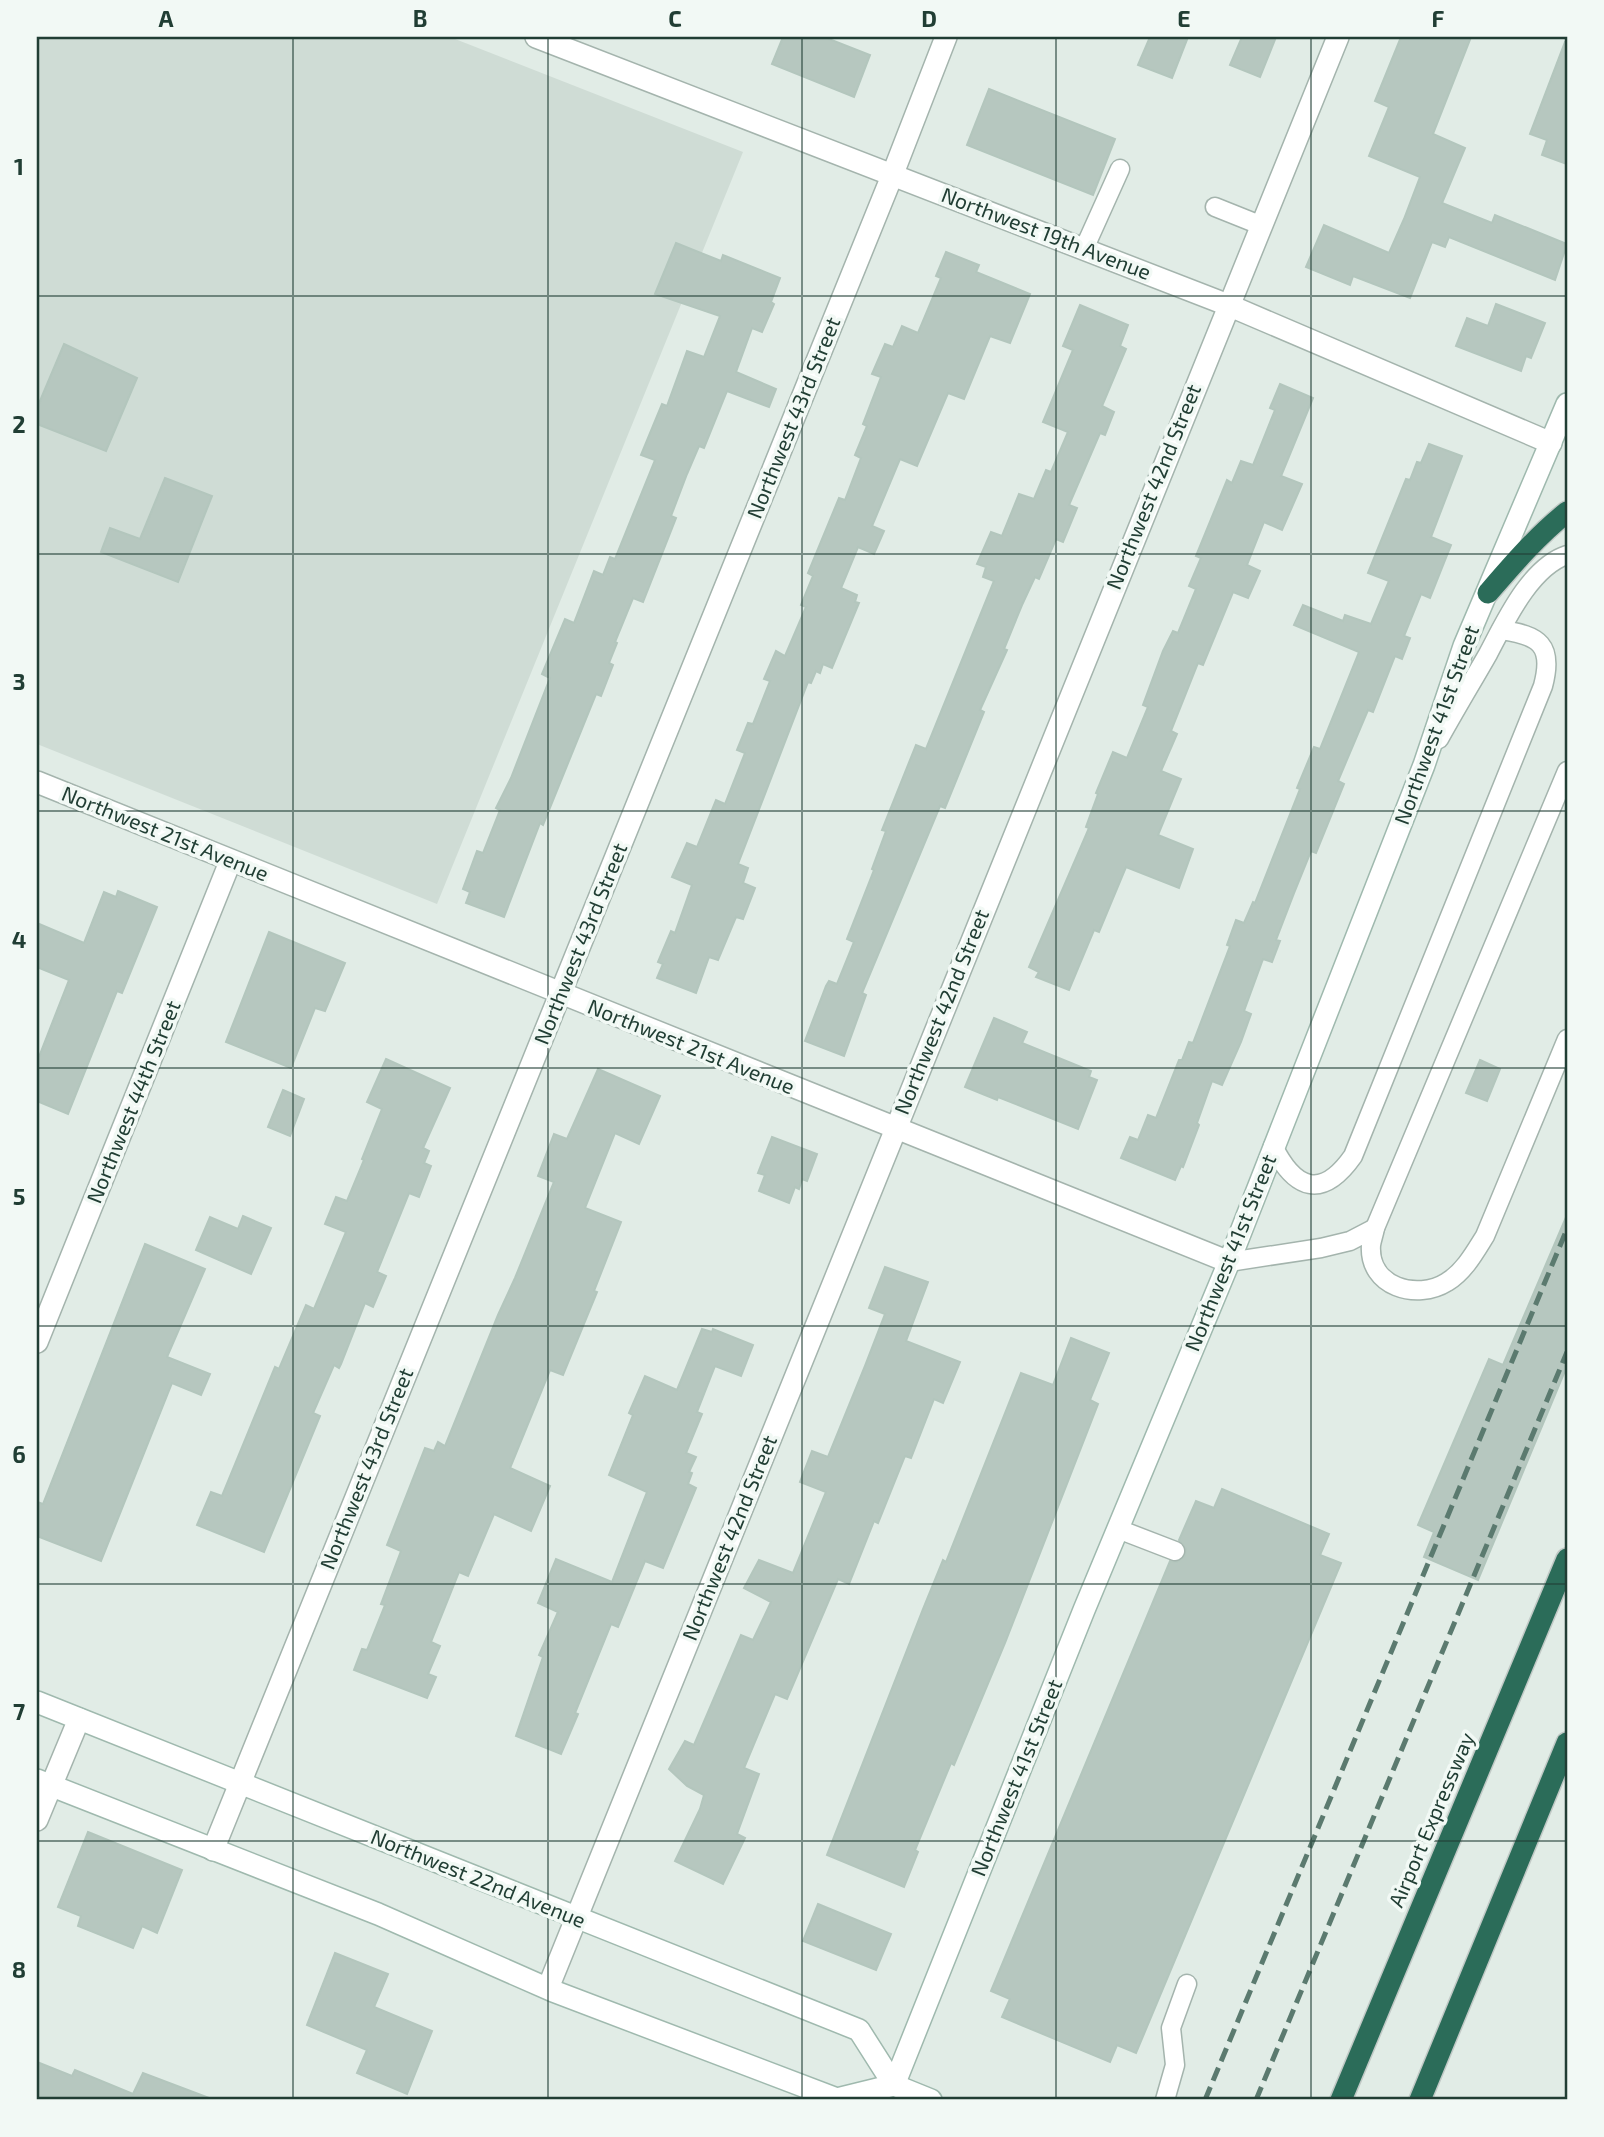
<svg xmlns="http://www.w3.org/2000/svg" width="1604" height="2137" font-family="'Exo 2',sans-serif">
<rect width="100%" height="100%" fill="#e1ece6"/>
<path fill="#cfdcd5" d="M37 37H450L743 152 437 904 37 744Z"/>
<g fill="#b6c7bf" stroke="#b3c6bd" stroke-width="2">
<path d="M783 37H824L870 55 854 97 772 64Z"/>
<path d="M1150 37H1188L1172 78 1138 65Z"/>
<path d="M1242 37H1276L1260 77 1230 65Z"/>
<path d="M1401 37H1471L1433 134 1465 148 1442 203 1492 223 1495 215 1567 244 1555 280 1449 237 1445 247 1432 242 1410 298 1353 276 1350 285 1306 267 1324 225 1389 253 1404 219 1420 177 1369 156 1389 107 1375 101Z"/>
<path d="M1565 42H1567V164L1542 155 1547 140 1530 134Z"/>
<path d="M989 89 1115 139 1093 195 967 145Z"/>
<path d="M676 243 721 261 723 255 780 278 771 302 774 304 762 332 752 328 736 372 776 389 769 407 727 391 704 448 699 446 687 474 671 516 676 518 643 602 633 598 615 642 617 643 609 663 613 665 601 696 596 694 543 825 540 823 504 917 466 903 470 892 463 889 477 851 483 853 500 810 496 808 511 778 550 678 542 674 565 619 574 623 594 571 603 575 610 557 615 559 655 460 641 455 662 404 667 406 687 351 704 357 720 316 655 294Z"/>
<path d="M946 252 979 265 976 272 1030 294 1010 343 990 336 964 399 948 393 917 466 900 459 872 526 884 531 874 554 858 547 841 588 857 595 855 602 859 603 832 668 823 664 820 673 816 671 811 683 808 682 738 864 748 868 743 883 755 888 743 919 736 917 718 960 709 957 696 993 657 978 663 964 658 962 671 931 675 933 692 885 672 877 687 843 697 847 716 800 725 804 745 753 737 750 748 723 753 724 770 681 764 679 776 651 785 656 806 607 801 605 813 576 808 573 839 498 845 500 861 458 855 455 867 426 863 424 881 377 872 374 885 344 893 347 902 326 918 333 941 278 936 276Z"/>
<path d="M1496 304 1545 323 1531 358 1526 356 1521 371 1456 346 1467 318 1488 326Z"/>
<path d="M1080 305 1128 325 1120 346 1126 349 1102 406 1114 412 1105 435 1100 433 1069 505 1077 508 1063 542 1056 539 1039 579 1035 577 1022 605 1004 649 1007 650 980 710 984 712 945 808 940 806 862 993 866 995 844 1056 805 1041 826 986 829 981 837 984 854 942 847 939 874 870 872 869 886 831 882 830 916 745 926 749 994 581 983 577 986 567 977 564 991 532 1002 536 1019 494 1034 499 1046 470 1051 472 1068 432 1043 422 1073 350 1063 346Z"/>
<path d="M64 344 137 378 106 451 37 424V408Z"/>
<path d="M1280 384 1313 398 1281 476 1302 484 1282 530 1264 522 1247 565 1260 571 1248 598 1233 592 1203 665 1198 663 1171 731 1177 734 1161 771 1181 779 1158 835 1193 849 1179 888 1126 867 1099 932 1094 930 1069 990 1036 977 1039 972 1029 967 1089 828 1086 827 1098 794 1096 793 1113 752 1127 758 1148 707 1143 705 1163 651 1173 631 1178 633 1196 589 1189 586 1201 558 1196 556 1227 480 1232 483 1241 461 1253 465 1275 410 1270 408Z"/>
<path d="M1429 444 1462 456 1431 537 1451 545 1430 598 1421 594 1404 636 1410 638 1402 659 1395 656 1373 712 1368 710 1338 781 1344 784 1316 853 1311 851 1294 893 1276 940 1280 941 1272 962 1263 959 1244 1011 1251 1014 1241 1042 1222 1085 1212 1081 1197 1123 1199 1125 1183 1167 1181 1166 1175 1180 1121 1158 1130 1137 1138 1140 1148 1115 1156 1118 1179 1060H1182L1189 1042 1193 1043 1230 946 1227 945 1236 920 1244 923 1253 902 1255 903 1300 789 1297 788 1314 747 1320 749 1359 652 1294 625 1303 605 1343 621 1345 615 1371 624 1389 581 1368 573 1406 479 1410 480 1417 462 1421 463Z"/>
<path d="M165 478 212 496 178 582 101 552 110 528 140 539Z"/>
<path d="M118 891 157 907 122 993 117 991 68 1114 37 1101V1062L69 980 37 967V923L84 943 104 892 116 897Z"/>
<path d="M269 932 345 963 325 1011 315 1008 291 1068 226 1042Z"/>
<path d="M994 1018 1027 1032 1022 1043 1091 1071 1089 1077 1097 1080 1078 1129 998 1097 997 1100 965 1087Z"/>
<path d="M386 1059 450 1088 423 1148 429 1151 424 1163 431 1166 419 1197 409 1193 377 1272 386 1276 373 1307 365 1303 341 1364 339 1368 334 1365 313 1413 320 1416 264 1552 197 1525 211 1492 222 1496 275 1367 279 1369 306 1305 314 1309 346 1232 325 1224 336 1197 347 1201 364 1160 362 1159 382 1109 367 1102Z"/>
<path d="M1480 1060 1500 1069 1487 1101 1466 1093Z"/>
<path d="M598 1069 660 1096 639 1144 615 1133 585 1208 621 1222 594 1291 597 1292 563 1375 550 1370 510 1468 550 1486 531 1531 494 1514 468 1576 459 1572 431 1642 440 1646 428 1674 436 1677 427 1698 354 1670 362 1649 367 1650 385 1605 381 1604 401 1551 387 1545 425 1448 434 1451 438 1442 445 1446 498 1315 515 1278 554 1182 538 1176 554 1134 567 1139Z"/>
<path d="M283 1090 304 1099 290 1136 268 1127Z"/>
<path d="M772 1137 817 1154 807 1181 802 1179 799 1189 795 1187 789 1203 759 1191 765 1175 758 1173Z"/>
<path d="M1567 1215V1366L1478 1580 1424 1557 1434 1532 1418 1525 1489 1359 1503 1365Z"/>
<path d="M243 1216 271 1228 251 1274 196 1250 210 1217 238 1229Z"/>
<path d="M145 1244 205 1269 167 1357 210 1374 201 1395 172 1383 101 1561 37 1536V1502L43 1504Z"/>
<path d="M885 1267 928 1282 906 1341 960 1362 943 1403 934 1399 911 1458 905 1456 878 1523 874 1521 849 1584 838 1579 787 1699 775 1694 744 1768 759 1774 737 1834 745 1838 723 1884 675 1861 700 1809 704 1795 687 1786 669 1769 685 1741 694 1745 741 1635 753 1640 771 1602 744 1588 759 1560 793 1573 826 1492 800 1482 812 1451 828 1457 865 1366 885 1314 869 1308Z"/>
<path d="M702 1329 712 1332 713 1329 753 1345 741 1376 715 1366 697 1412 702 1414 686 1453 696 1457 689 1472 692 1473 688 1484 696 1488 663 1568 645 1561 618 1627 611 1624 575 1713 578 1714 561 1754 516 1736 543 1657 539 1655 558 1612 538 1603 556 1559 612 1582 647 1492 609 1475 633 1415 629 1413 645 1376 677 1390Z"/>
<path d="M1071 1338 1109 1353 1090 1400 1098 1404 1005 1643 954 1765 951 1763 915 1850 918 1852 904 1887 827 1855 923 1609 943 1560 946 1562 1021 1373 1053 1385Z"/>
<path d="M1222 1489 1329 1534 1320 1555 1341 1563 1136 2053 1117 2045 1110 2062 1002 2017 1010 1999 991 1991 1170 1561 1177 1562 1185 1556 1186 1549 1179 1540 1196 1501 1214 1508Z"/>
<path d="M88 1832 182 1870 157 1933 142 1926 133 1948 78 1926 81 1916 58 1907Z"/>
<path d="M818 1904 891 1934 876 1970 803 1941Z"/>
<path d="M335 1953 388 1974 374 2007 432 2031 407 2094 357 2073 367 2050 307 2025Z"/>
<path d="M37 2062 72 2076 75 2070 133 2094 143 2073 209 2098V2100H37Z"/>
</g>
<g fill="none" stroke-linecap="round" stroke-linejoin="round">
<defs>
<g id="service">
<path d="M1215 207 1260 225"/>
<path d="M1084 249 1120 169"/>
<path d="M1439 739C1455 710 1472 682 1488 654 1505 622 1530 567 1567 555"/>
<path d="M1567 771 1375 1228C1374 1234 1372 1239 1371 1245 1368 1287 1417 1301 1447 1282 1464 1272 1475 1252 1485 1236L1567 1039"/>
<path d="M1273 1146C1295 1190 1322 1200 1353 1156L1543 686C1554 645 1539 635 1501 630"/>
<path d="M1229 1262 1321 1248 1350 1241 1375 1228"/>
<path d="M1118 1529 1175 1551"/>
<path d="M1165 2100 1175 2065 1171 2028 1187 1984"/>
</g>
<g id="minor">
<path d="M536 37 1228 305 1551 443"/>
<path d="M37 782 1229 1262"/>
<path d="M37 1342 230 862"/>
<path d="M37 1820 79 1719"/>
<path d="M213 1850 892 176 946 37"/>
<path d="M548 1988 1338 37"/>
</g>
<g id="secondary">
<path d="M37 1702 859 2030 894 2085 931 2100"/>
<path d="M37 1780 378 1914 553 1991 837 2099 894 2085"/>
<path d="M894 2085 1084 1610 1229 1262 1424 765 1464 646 1567 404"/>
</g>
<g id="motorway">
<path d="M1488 593C1513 564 1537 536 1567 512"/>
<path d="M1341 2100 1567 1559"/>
<path d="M1420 2100 1567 1743"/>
</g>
</defs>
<use href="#service" stroke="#a4b4ad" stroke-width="21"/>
<use href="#minor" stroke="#a4b4ad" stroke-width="24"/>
<use href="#secondary" stroke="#9fb9ae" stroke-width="24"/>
<use href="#motorway" stroke="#c1c9c6" stroke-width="24"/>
<use href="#service" stroke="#fff" stroke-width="18"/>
<use href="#minor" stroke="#fff" stroke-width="21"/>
<use href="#secondary" stroke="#fff" stroke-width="21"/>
<use href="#motorway" stroke="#2b6c59" stroke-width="21"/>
<g stroke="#5b7a6f" stroke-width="5" stroke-dasharray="14 7" stroke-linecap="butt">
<path d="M1205 2100 1567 1229"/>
<path d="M1256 2100 1567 1352"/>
</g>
</g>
<path fill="none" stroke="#213e34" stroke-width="2" stroke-opacity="0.55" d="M293 37V2100M548 37V2100M802 37V2100M1056 37V2100M1311 37V2100M37 296H1567M37 554H1567M37 811H1567M37 1068H1567M37 1326H1567M37 1584H1567M37 1841H1567"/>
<g text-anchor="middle" stroke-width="7" stroke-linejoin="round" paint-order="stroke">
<g font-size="21" fill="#213e34" stroke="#f2f9f5">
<text transform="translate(1046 234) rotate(21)" y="7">Northwest 19th Avenue</text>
<text transform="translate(794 418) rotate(-68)" y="7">Northwest 43rd Street</text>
<text transform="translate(1154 487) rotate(-68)" y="7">Northwest 42nd Street</text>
<text transform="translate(1437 725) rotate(-70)" y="7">Northwest 41st Street</text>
<text transform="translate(165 834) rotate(22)" y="7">Northwest 21st Avenue</text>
<text transform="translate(581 944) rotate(-68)" y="7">Northwest 43rd Street</text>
<text transform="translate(942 1012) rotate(-68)" y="7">Northwest 42nd Street</text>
<text transform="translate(691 1047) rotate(22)" y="7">Northwest 21st Avenue</text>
<text transform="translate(134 1102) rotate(-68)" y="7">Northwest 44th Street</text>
<text transform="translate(1231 1253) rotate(-68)" y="7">Northwest 41st Street</text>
<text transform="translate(367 1469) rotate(-68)" y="7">Northwest 43rd Street</text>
<text transform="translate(730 1538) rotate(-68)" y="7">Northwest 42nd Street</text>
<text transform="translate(1017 1778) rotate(-68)" y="7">Northwest 41st Street</text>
<text transform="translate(1432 1820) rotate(-67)" y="7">Airport Expressway</text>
<text transform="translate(478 1879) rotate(22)" y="7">Northwest 22nd Avenue</text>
</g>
</g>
<rect width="1604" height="2137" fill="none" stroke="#f2f9f5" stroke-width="77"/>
<rect x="38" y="38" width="1528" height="2060" fill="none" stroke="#213e34" stroke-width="2.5"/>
<g font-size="23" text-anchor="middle" font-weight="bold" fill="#213e34">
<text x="166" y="27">A</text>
<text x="420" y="27">B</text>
<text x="675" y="27">C</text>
<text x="929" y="27">D</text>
<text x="1184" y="27">E</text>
<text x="1438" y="27">F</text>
<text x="19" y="175">1</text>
<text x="19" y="433">2</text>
<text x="19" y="690">3</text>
<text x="19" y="948">4</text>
<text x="19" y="1205">5</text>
<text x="19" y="1463">6</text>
<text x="19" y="1720">7</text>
<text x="19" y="1978">8</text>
</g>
</svg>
